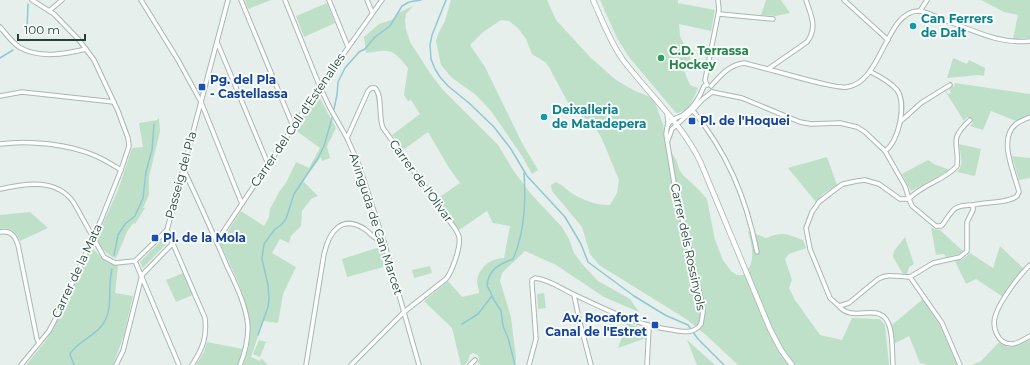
<svg xmlns="http://www.w3.org/2000/svg" width="1030" height="365" font-family="Montserrat,sans-serif">
<rect width="100%" height="100%" fill="#e6efeb"/>
<g fill="#bfe0c8">
<path d="M245 0H271L248 9Z"/>
<path d="M451 0H547L556 20 591 58 616 80 635 91 648 96 654 100 663 124 665 137 667 144 677 162 679 169 683 175 698 189 707 199 715 240 723 260 731 271 737 275H743C757 262 752 247 748 231L766 238C782 231 787 234 803 240L806 248 789 254 785 259 792 280 789 288 795 300 820 335 842 340 852 318 880 319 885 325 889 365H738L706 335 686 319 599 265 590 254 582 227 552 191 551 185 556 182C562 185 565 188 570 192 580 199 597 206 610 205L617 193 619 180 602 139 598 132 589 121 577 113 567 101 549 67 545 62 532 54 526 39 518 28 509 21 501 20 483 32 470 45 485 67 522 143 538 170 532 174 522 156 491 111 476 95 451 77 441 65 436 41 438 34 445 21Z"/>
<path d="M600 0H678V3L715 10 711 31 679 24 680 36 691 59 681 64 690 85 698 88C694 98 688 113 676 113L629 57 617 38Z"/>
<path d="M766 0H781L790 13 776 16 761 15Z"/>
<path d="M981 0H1030V38L1013 39 1018 15 1004 12Z"/>
<path d="M327 3 335 23 304 37 296 16Z"/>
<path d="M413 6 406 14 405 21 406 29 410 42 430 73 443 90 498 145 513 170 531 194 562 227 569 239 574 253 583 265 598 281 630 299 639 312 604 297 556 265 525 251 502 273 500 281 511 317 516 358 515 365H481L478 363 479 359 478 355 473 353 470 355 468 361 465 365H461L452 328 424 301 448 281 462 297 479 293C479 289 477 285 477 281 479 267 491 258 504 258L510 226 493 223 487 211 459 230 437 199 460 183 449 168 428 132 403 150 392 135 420 114 411 100 408 101 404 95 408 68C392 48 391 49 366 53L364 37 379 24 392 20 398 13Z"/>
<path d="M953 58 967 64 969 60 985 68 984 76 979 75 947 78Z"/>
<path d="M955 83 1030 94V115L1016 121 991 111 983 130 970 126 973 123 972 118 967 117 964 121 945 91H946L948 94 951 93 949 89 954 86Z"/>
<path d="M318 95 336 128 327 146 330 158 322 161 321 157 303 181 318 196 311 199 302 211 301 226 291 236 289 243 280 239 272 253 296 267 283 294 278 323 263 321 251 357 260 361 261 358 268 365H243C262 320 238 283 220 243L241 211 264 226 269 217 270 209 279 192 286 183 296 162 309 168 320 148 295 130Z"/>
<path d="M159 118 160 131 149 177V195L143 208H145L135 224 133 223 127 232 116 258H115C106 254 99 247 97 237L118 190 132 148 143 147 139 123 157 120Z"/>
<path d="M959 144 981 149 975 176 957 172C965 164 960 154 959 144Z"/>
<path d="M1012 156 1030 158V178L1019 180Z"/>
<path d="M827 157 837 185 823 194 816 202 788 168Z"/>
<path d="M928 160 934 164 950 170 911 191 902 174Z"/>
<path d="M30 212 48 228 20 241C16 232 10 227 0 229V215Z"/>
<path d="M931 227 934 229 940 230 964 252 959 254 946 257 944 254 936 255Z"/>
<path d="M165 237 167 243 143 268 140 262Z"/>
<path d="M905 237 914 264 909 267 907 274H903L893 257 894 251Z"/>
<path d="M1000 246 1023 268 1003 297 976 279 966 284 955 261 963 259 970 253 993 268Z"/>
<path d="M380 247 384 253 387 266 347 277 342 259Z"/>
<path d="M92 248 106 262 118 266 115 293 133 296 124 335 113 365H26L45 342 52 331 89 251Z"/>
<path d="M430 266 432 273 414 278 412 270Z"/>
<path d="M183 273 193 295 176 302 166 280Z"/>
<path d="M544 293 546 308 538 309 537 294Z"/>
<path d="M923 299 941 327 957 365H928L920 363 909 336 894 344 892 325Z"/>
<path d="M627 323 645 329 646 338 618 348Z"/>
<path d="M259 340 266 342 260 357 253 354Z"/>
<path d="M687 340 715 365H697Z"/>
<path d="M1030 340V365H972L981 361 999 342C1010 351 1019 346 1030 340Z"/>
<path d="M207 342 243 349 238 365H196L204 352Z"/>
</g>
<g fill="none" stroke-linecap="round" stroke-linejoin="round">
<g stroke="#8ec9d4" stroke-width="1.5">
<path d="M446 0 432 35 430 45 431 59 435 69 440 77 448 86 469 103 494 127 511 149 527 176 565 217 581 244 588 262 634 296 665 315 688 325 698 339 724 365"/>
<path d="M27 30 28 4"/>
<path d="M0 58 13 50"/>
<path d="M334 109 337 95 338 82 345 68 359 52 365 49 375 37 390 26 402 6 409 2 421 0"/>
<path d="M114 255 118 235 125 224 135 216 143 198 146 172 152 150 154 124"/>
<path d="M462 324 478 314 492 296"/>
<path d="M258 335 268 307 269 298 268 285 262 259 264 244 275 229 281 225 286 219 294 194 318 158 324 146 332 118"/>
<path d="M74 365 70 354C78 341 94 337 103 324 114 308 107 287 112 269"/>
<path d="M515 365 508 338 503 326 501 311 494 300 490 291 487 286C488 270 499 264 513 259 525 232 526 202 524 173"/>
</g>
<defs>
<g id="minor">
<path d="M141 0 178 60 201 102 242 204"/>
<path d="M241 0 293 126"/>
<path d="M285 0 320 87 330 108 347 138 359 165 384 242 419 365"/>
<path d="M329 0 348 47"/>
<path d="M367 0 372 12"/>
<path d="M844 0 888 40"/>
<path d="M49 11 62 0"/>
<path d="M920 11 927 0"/>
<path d="M719 14 773 19"/>
<path d="M0 27C6 34 12 42 19 47 39 59 66 54 86 49"/>
<path d="M217 42 268 164"/>
<path d="M768 69 807 42C818 27 811 16 806 0"/>
<path d="M871 72C879 76 890 82 897 90 907 103 899 142 885 151"/>
<path d="M707 85 705 80 719 10 718 0"/>
<path d="M711 86C721 75 729 65 744 63 769 69 795 77 820 83 829 85 839 88 847 87 882 83 886 10 919 11 925 11 936 17 942 19 970 29 1000 45 1030 41"/>
<path d="M712 92 742 98 800 122 811 124 840 123 857 127 865 132 885 151 905 186 909 199"/>
<path d="M0 96 22 92 114 102"/>
<path d="M691 108C727 152 746 197 757 252"/>
<path d="M901 121 921 103 950 85"/>
<path d="M668 125C671 119 677 118 683 115 693 108 700 97 704 86L707 85"/>
<path d="M347 138 368 91 371 88H375C383 96 378 117 383 128L451 223C454 227 458 232 459 237 461 247 452 272 446 279L404 312 351 365"/>
<path d="M668 140 672 129 693 110 703 99 712 92"/>
<path d="M0 144C29 140 69 144 96 156 105 160 113 165 121 170"/>
<path d="M183 168C198 200 213 233 227 266 236 285 246 305 248 326 248 339 245 353 240 365"/>
<path d="M0 189C26 183 57 178 74 203L104 257 115 263 135 261 167 230 228 0"/>
<path d="M909 199C922 184 944 181 957 166 960 143 947 141 970 120"/>
<path d="M167 230 205 318C207 338 203 348 192 365"/>
<path d="M0 232C11 230 15 236 18 245L37 339 39 343"/>
<path d="M217 241 320 87 382 0"/>
<path d="M135 261 179 365"/>
<path d="M1030 265C1020 274 1000 301 996 314 991 326 997 345 1013 344 1019 343 1025 339 1030 336"/>
<path d="M910 277C899 277 888 273 878 279L849 303 839 306 830 298 810 249 806 228 812 212 819 202 837 188 843 184 857 181 865 180 879 184 900 199H909L912 206 936 226H941L943 224C953 210 953 205 973 205"/>
<path d="M910 277 933 263 960 257 967 251V222L973 210V205C985 202 1009 203 1017 196L1019 192C1015 174 997 139 1016 124 1020 121 1025 119 1030 117"/>
<path d="M910 277 942 323 960 365"/>
<path d="M574 295 579 319 591 365"/>
<path d="M839 306C854 325 882 298 890 328 893 340 892 353 893 365"/>
<path d="M21 365 49 331 62 306 101 220 121 170 129 146 128 138 118 111 94 60 79 40 54 14 32 0"/>
<path d="M116 365 123 351 142 275 173 243"/>
<path d="M306 365 324 254C329 232 342 213 366 230 372 235 376 241 384 242"/>
<path d="M470 365 475 360"/>
<path d="M529 365 536 339 532 284V280L535 278C549 279 563 290 575 295 607 310 638 326 673 330 683 332 694 334 701 324L703 312 702 303 675 189 666 134 668 122 667 113"/>
<path d="M647 365 649 327"/>
</g>
<path id="tertiary" d="M593 0C602 20 610 42 623 60 649 94 681 123 700 161L770 329 781 350 792 365"/>
</defs>
<use href="#minor" stroke="#a8b8b2" stroke-width="5.5"/>
<use href="#tertiary" stroke="#a8b8b2" stroke-width="6"/>
<use href="#minor" stroke="#fff" stroke-width="3.5"/>
<use href="#tertiary" stroke="#fff" stroke-width="4.5"/>
</g>
<g fill="#0f9aa8" stroke="#f7fbf9" stroke-width="1.5">
<circle cx="913" cy="26" r="4"/>
<circle cx="544" cy="117" r="4"/>
</g>
<circle fill="#2e9e5b" stroke="#f7fbf9" stroke-width="1.5" cx="661" cy="58" r="4"/>
<g fill="#1a4fb4" stroke="#f7fbf9" stroke-width="1.5">
<rect x="198" y="83" width="8" height="8" rx="2"/>
<rect x="688" y="117" width="8" height="8" rx="2"/>
<rect x="151" y="234" width="8" height="8" rx="2"/>
<rect x="651" y="321" width="8" height="8" rx="2"/>
</g>
<g text-anchor="middle" stroke-width="4" stroke-linejoin="round" paint-order="stroke">
<g font-size="12" font-weight="bold" fill="#0d838f" stroke="#f7fbf9" text-anchor="start">
<text x="921" y="23">Can Ferrers<tspan x="921" dy="14">de Dalt</tspan></text>
<text x="552" y="114">Deixalleria<tspan x="552" dy="14">de Matadepera</tspan></text>
</g>
<g font-size="12" font-weight="bold" fill="#27864d" stroke="#f7fbf9" text-anchor="start">
<text x="669" y="55">C.D. Terrassa<tspan x="669" dy="14">Hockey</tspan></text>
</g>
<g font-size="12" font-weight="bold" fill="#164399" stroke="#f7fbf9" text-anchor="start">
<text x="210" y="84">Pg. del Pla<tspan x="210" dy="14">- Castellassa</tspan></text>
<text x="700" y="125">Pl. de l'Hoquei</text>
<text x="163" y="242">Pl. de la Mola</text>
<text x="647" y="322" text-anchor="end">Av. Rocafort -<tspan x="647" dy="14">Canal de l'Estret</tspan></text>
</g>
<g font-size="12" fill="#24423a" stroke="#f7fbf9">
<text transform="translate(298 120) rotate(-56)" y="4">Carrer del Coll d'Estenalles</text>
<text transform="translate(181 175) rotate(-75)" y="4">Passeig del Pla</text>
<text transform="translate(421 181) rotate(54)" y="4">Carrer de l'Olivar</text>
<text transform="translate(376 224) rotate(72)" y="4">Avinguda de Can Marcet</text>
<text transform="translate(688 247) rotate(78)" y="4">Carrer dels Rossinyols</text>
<text transform="translate(77 271) rotate(-65)" y="4">Carrer de la Mata</text>
</g>
</g>
<path d="M18 34v6h67v-6" fill="none" stroke="#24423a" stroke-width="2"/>
<text x="24" y="34" font-size="12" fill="#24423a" stroke="#f7fbf9" stroke-width="3" paint-order="stroke">100 m</text>
</svg>
